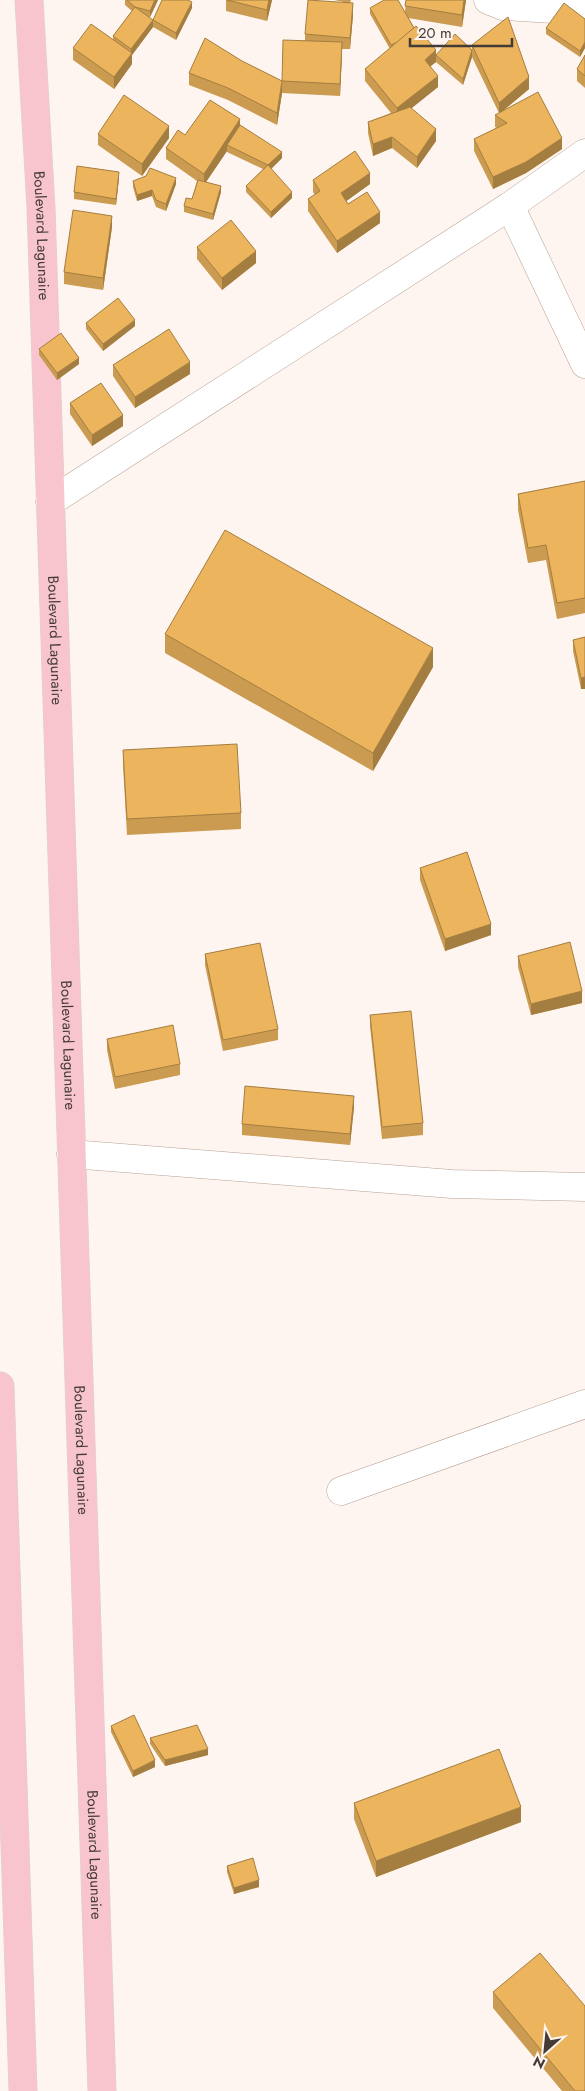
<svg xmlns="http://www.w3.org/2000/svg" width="585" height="2091" font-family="Jost,sans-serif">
<rect width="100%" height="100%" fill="#fef5f0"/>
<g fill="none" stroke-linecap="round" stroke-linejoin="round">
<defs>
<g id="minor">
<path d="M488 0 503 6 585 11"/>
<path d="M510 206 585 364"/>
<path d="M50 502 510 206 585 153"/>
<path d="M71 1154 452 1184 585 1187"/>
<path d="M341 1491 585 1404"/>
</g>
<g id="major">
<path id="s1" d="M29 0 41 208 102 2091"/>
<path d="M0 1386 23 2091"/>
</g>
</defs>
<use href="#minor" stroke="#b8a296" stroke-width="29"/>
<use href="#major" stroke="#d6d4d3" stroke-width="29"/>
<use href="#minor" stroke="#fff" stroke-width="28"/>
<use href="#major" stroke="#f8c5ce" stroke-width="28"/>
</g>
<g fill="#ca9b50">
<path d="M125 0H158L150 17H148L153 27 132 55V64L114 89 73 60V48L113 39V36L132 11 125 5Z"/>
<path d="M226 0H272L267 21 226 11Z"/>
<path d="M334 0H351L350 3 353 15 350 49H342L340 96 282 93 277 125 228 100 189 85V73L242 61 282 81 305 41V34L349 3Z"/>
<path d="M406 0H466L462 27 408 18 414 28 436 55 472 50V45L529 89 504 110 562 149 526 173 493 189 474 151V139L497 128 495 127V115L499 113 472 57 463 85 436 62 430 66 438 87 411 108 436 141 417 168 392 148 373 156 368 133V122L391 113 365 81V69L390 49 370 14V8L405 12Z"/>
<path d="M192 8 176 40 153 27V20Z"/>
<path d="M585 19V48L580 57 546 34V28Z"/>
<path d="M585 55V88L577 81V69Z"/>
<path d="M240 125 282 158 271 169 292 198 271 218 246 192V186L263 169 227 152V151L206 182 221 192 213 220 184 212V206L192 199 197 181 166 159V148L185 135Z"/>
<path d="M98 134 169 138 142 176 98 145Z"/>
<path d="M119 178 116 205 74 199V192Z"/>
<path d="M313 180 370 184 346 201 348 204 380 223 337 253 308 211V199L315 195 313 192Z"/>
<path d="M133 181 176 184 166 211 156 207 152 196 137 201 133 187Z"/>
<path d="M112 227 103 290 64 284V272Z"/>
<path d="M197 247 256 263 222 290 197 259Z"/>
<path d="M86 323 135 326 103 351 86 329Z"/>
<path d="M39 349 79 364 57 380 39 355Z"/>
<path d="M113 365 190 374 135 408 113 376Z"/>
<path d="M70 403 123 426 92 446 70 414Z"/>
<path d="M585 481V613L557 619 546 560 528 563 518 510V494Z"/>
<path d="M165 634 433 667 373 771 165 653Z"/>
<path d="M585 637 581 689 573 651V640Z"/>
<path d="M123 750 241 813V829L127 835 123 765Z"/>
<path d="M420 868 491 935 445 951 420 880Z"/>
<path d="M205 954 278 1029V1040L223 1051 205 965Z"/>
<path d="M518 956 582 1003 531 1015 518 967Z"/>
<path d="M370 1015 423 1123V1135L382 1139 370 1026Z"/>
<path d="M107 1039 180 1064V1075L115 1089 107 1050Z"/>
<path d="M354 1107 350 1145 242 1135V1124Z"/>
<path d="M111 1726 155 1767 133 1777 111 1732Z"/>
<path d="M150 1738 208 1755 165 1766 150 1744Z"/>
<path d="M354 1803 521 1822 376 1877 354 1819Z"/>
<path d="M227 1866 259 1887 234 1894 227 1872Z"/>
<path d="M493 1992 585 2091H562L493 2008Z"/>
</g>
<g fill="#a47e41">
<path d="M155 0H158L150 17V11Z"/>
<path d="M269 0H272L267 21V10Z"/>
<path d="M464 0H466L462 27V15Z"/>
<path d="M192 2V8L176 40V33Z"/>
<path d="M353 3V15L350 49V38Z"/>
<path d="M153 20V27L132 55V64L114 89V77L131 54V49Z"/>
<path d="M342 42V54L340 96V84Z"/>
<path d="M585 42V48L580 57V51Z"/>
<path d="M436 50V62L425 71V60Z"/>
<path d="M472 50V57L463 85V79Z"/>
<path d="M438 76V87L397 120V108Z"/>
<path d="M529 77V89L499 114V103Z"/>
<path d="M282 81V93L277 125V113Z"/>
<path d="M240 119V131L227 145V151L204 185V174Z"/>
<path d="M169 126V138L142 176V164Z"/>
<path d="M436 129V141L417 168V157Z"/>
<path d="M392 137V148L373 156V144Z"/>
<path d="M562 138V149L526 173 493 189V177Z"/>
<path d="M282 152V158L268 172V165Z"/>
<path d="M119 172V178L116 205V199Z"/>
<path d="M370 173V184L341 205V193Z"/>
<path d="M176 178V184L166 211V204Z"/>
<path d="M221 186V192L213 220V214Z"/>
<path d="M152 190V196L137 201V195Z"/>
<path d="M292 192V198L271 218V212Z"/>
<path d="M380 212V223L337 253V241Z"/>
<path d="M112 216V227L103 290V278Z"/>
<path d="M256 251V263L222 290V278Z"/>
<path d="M135 320V326L103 351V344Z"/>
<path d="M79 358V364L57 380V373Z"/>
<path d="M190 362V374L135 408V397Z"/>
<path d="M123 415V426L92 446V435Z"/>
<path d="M433 648V667L373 771V753Z"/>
<path d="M585 677V689H581V678Z"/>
<path d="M491 924V935L445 951V939Z"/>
<path d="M582 991V1003L531 1015V1004Z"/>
<path d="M354 1096V1107L350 1145V1134Z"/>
<path d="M208 1749V1755L165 1766V1760Z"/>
<path d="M155 1760V1767L133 1777V1771Z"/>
<path d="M521 1807V1822L376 1877V1861Z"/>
<path d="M259 1880V1887L234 1894V1888Z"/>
</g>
<g fill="#ebb45d" stroke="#a47e41">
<path d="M127 0H155L150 11 135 7 153 20 131 49 113 36 135 7Z"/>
<path d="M162 0H188L192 2 176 33 153 20Z"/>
<path d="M227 0H269L267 10Z"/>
<path d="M308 0 353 3 350 38 305 34Z"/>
<path d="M384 0H398L414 28 398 42 391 45 370 8Z"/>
<path d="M406 0H464L462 15 405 6Z"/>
<path d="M564 3 585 19V42L580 51 546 28Z"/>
<path d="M508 17 529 77 499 103 472 45Z"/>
<path d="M91 24 132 53 114 77 73 48Z"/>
<path d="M416 26 436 50 425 60 438 76 397 108 365 69Z"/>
<path d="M455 34 472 50 463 79 436 55Z"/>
<path d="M205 38 242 61 282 81 283 40 342 42 340 84 282 81 277 113 228 88 189 73Z"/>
<path d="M585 55V76L577 69Z"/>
<path d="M538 92 562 138 526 162 493 177 474 139 507 123 495 115Z"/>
<path d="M124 95 169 126 142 164 98 134Z"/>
<path d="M210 100 240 119 204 174 166 148 178 130 185 135Z"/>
<path d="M410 107 436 129 417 157 392 137 373 144 368 122Z"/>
<path d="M240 125 282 152 268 165 292 192 271 212 246 186 268 165 227 145Z"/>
<path d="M355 151 370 173 341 193 348 204 367 192 380 212 337 241 308 199 320 191 313 180Z"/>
<path d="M77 166 119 172 116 199 74 192Z"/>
<path d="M150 168 176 178 166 204 156 200 152 190 137 195 133 181 146 176Z"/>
<path d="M198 180 221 186 213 214 184 206 186 198 192 199Z"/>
<path d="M73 210 112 216 103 278 64 272Z"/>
<path d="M231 220 256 251 222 278 197 247Z"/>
<path d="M118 298 135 320 103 344 86 323Z"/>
<path d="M169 329 190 362 135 397 113 365Z"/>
<path d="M61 333 79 358 57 373 39 349Z"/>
<path d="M101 383 123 415 92 435 70 403Z"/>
<path d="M585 481V598L557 603 546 545 528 548 518 494Z"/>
<path d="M225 530 433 648 373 753 165 634Z"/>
<path d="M585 637V677L581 678 573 640Z"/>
<path d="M237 744 241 813 127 819 123 750Z"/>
<path d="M467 852 491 924 445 939 420 868Z"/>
<path d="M570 942 582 991 531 1004 518 956Z"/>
<path d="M260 943 278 1029 223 1040 205 954Z"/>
<path d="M411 1011 423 1123 382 1127 370 1015Z"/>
<path d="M173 1025 180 1064 115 1077 107 1039Z"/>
<path d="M245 1086 354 1096 350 1134 242 1124Z"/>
<path d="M134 1715 155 1760 133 1771 111 1726Z"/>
<path d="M197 1725 208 1749 165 1760 150 1738Z"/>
<path d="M499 1749 521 1807 376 1861 354 1803Z"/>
<path d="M253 1858 259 1880 234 1888 227 1866Z"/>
<path d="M540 1953 585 2006V2091H575L493 1992Z"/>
</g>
<g text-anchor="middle" stroke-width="4" stroke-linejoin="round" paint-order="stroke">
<g font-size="15" fill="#443b36" stroke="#fef5f0">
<text dy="5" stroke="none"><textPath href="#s1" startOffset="236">Boulevard Lagunaire</textPath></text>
<text dy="5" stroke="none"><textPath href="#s1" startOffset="641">Boulevard Lagunaire</textPath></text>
<text dy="5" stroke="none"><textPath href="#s1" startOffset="1046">Boulevard Lagunaire</textPath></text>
<text dy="5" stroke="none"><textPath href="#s1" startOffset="1451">Boulevard Lagunaire</textPath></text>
<text dy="5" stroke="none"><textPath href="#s1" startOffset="1856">Boulevard Lagunaire</textPath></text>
</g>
</g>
<g transform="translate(545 2051) rotate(207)" stroke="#fef5f0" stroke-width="4" paint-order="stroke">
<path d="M0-4L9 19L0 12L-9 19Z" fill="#443b36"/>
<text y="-8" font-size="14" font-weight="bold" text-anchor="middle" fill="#443b36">N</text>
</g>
<path d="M410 38v8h102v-8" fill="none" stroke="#443b36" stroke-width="2.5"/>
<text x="418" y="38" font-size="15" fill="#443b36" stroke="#fef5f0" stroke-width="4" paint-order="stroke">20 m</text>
</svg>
